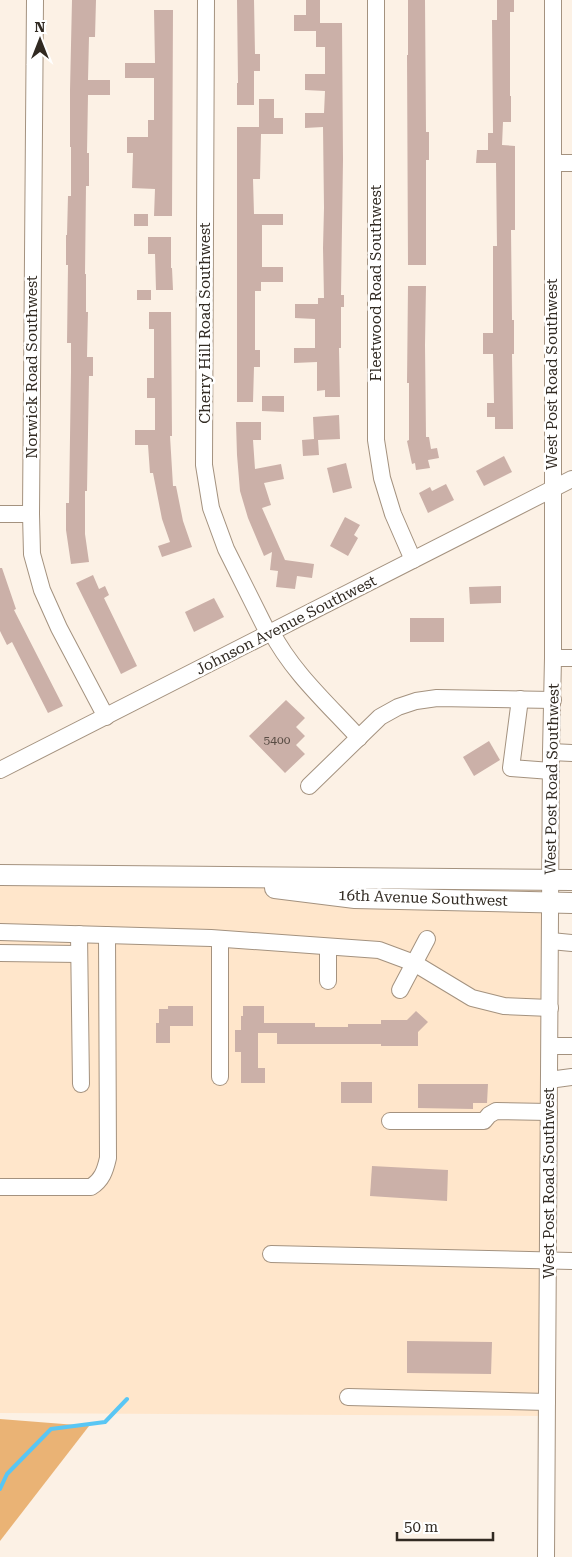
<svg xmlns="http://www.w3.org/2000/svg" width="572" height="1557" font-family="'Roboto Serif',serif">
<rect width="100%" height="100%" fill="#fcf1e5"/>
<path fill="#ffe6cb" d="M0 875 551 879 547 1416 0 1413Z"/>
<path fill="#eab375" d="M0 1419 89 1426 0 1541Z"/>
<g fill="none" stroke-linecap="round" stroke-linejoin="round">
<path stroke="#59c6f4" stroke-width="4" d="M0 1489 7 1474 51 1429 105 1422 127 1399"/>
</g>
<g fill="#cbb0a8">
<path d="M72 0H96L95 37H89L88 80H110V95H88L87 153H89V186H86L85 274H86V312H88L87 357H93V376H89L87 491H85V534L89 562 71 564 66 530V503H69L71 372V343H67L68 265H66V235H67L68 196H71V147H70V90Z"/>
<path d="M237 0H254L255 54H260V71H254V105H237V83H238Z"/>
<path d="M306 0H320V23H342L343 160 341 295H344V307H341V348H339L340 397H325V390L317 391V362L294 363V348H315V319L295 318V304H318V298H324L323 248 324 208 323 127 305 128V113H324L325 91 305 90V74H325V47H316V31H294V15H306Z"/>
<path d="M408 0H425L426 132H429V160H426V265H408L407 55H408Z"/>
<path d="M497 0H514V12H510V96H511V122H503L502 145 515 146V230H511L512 320H514V354H512L513 429H495V417H487V403H494L493 354H483V333H493V246H497L496 163H476L477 150H488V133H493L492 20H497Z"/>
<path d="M154 10H173L172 216H154L155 189 132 188 133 153H127V137H148V120H154V78H125V63H155Z"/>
<path d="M259 99H274V118H283V134H261L260 179H253L254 214H283V225H262V267H283V282H261V291H255V350H260V367H254L253 402H237V127H259Z"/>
<rect x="134" y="214" width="14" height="12"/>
<path d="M148 237H171V268H172L173 290H156L155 254H148Z"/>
<path d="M408 286H426L425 345 426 437H429L431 449 437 448 439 458 428 460 430 468 416 470 415 463 412 464 407 441 409 440V383H407Z"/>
<rect x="137" y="290" width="14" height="10"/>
<path d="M149 312H171L172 436H170L173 486H176L183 521 192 547 162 557 158 546 170 542 162 519 153 473H150L148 445H135V430H155V398H147V378H154V329H149Z"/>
<path d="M262 396H284V412L262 411Z"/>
<path d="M339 415 340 439 318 440 319 455 303 456 302 440 314 439 313 417Z"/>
<path d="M236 422H261V440H253L255 469 281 464 284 479 264 483 271 505 262 508 285 560 314 564 312 578 297 576 295 589 276 587 278 571 270 570 272 552 264 556 248 518 240 491 237 455Z"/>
<path d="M504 456 512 472 484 486 476 471Z"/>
<path d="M346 463 352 488 333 493 327 468Z"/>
<path d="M446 484 454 500 428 513 419 493 430 487 432 491Z"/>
<path d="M345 517 360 525 354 535 358 538 348 556 330 546Z"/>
<path d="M0 568H2L16 609 14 610 63 706 48 713 12 642 7 645 0 631Z"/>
<path d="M93 575 99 589 105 586 109 595 104 598 137 666 121 674 76 583Z"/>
<path d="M501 586V603L470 604 469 587Z"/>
<path d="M214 598 224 617 194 632 185 612Z"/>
<rect x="410" y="618" width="34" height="24"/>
<path d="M286 700 305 718 296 727 305 736 296 745 305 754 285 773 249 736Z"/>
<path d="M489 741 500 760 474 776 463 757Z"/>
<path d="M168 1006H193V1026H170V1043H156V1023H159V1009H168Z"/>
<path d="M243 1006H264V1023H315V1027H348V1024H381V1020H407L416 1011 428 1022 418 1032V1046H381V1044H277V1033H258V1068H265V1083H241V1052H235V1030H241V1016H243Z"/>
<rect x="341" y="1082" width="31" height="21"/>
<path d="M418 1084H488L487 1103H473V1109L418 1108Z"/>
<path d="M372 1166 448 1170 447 1201 370 1196Z"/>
<path d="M407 1341 492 1342 491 1374 407 1373Z"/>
</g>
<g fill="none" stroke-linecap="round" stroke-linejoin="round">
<defs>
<g id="minor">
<path d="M35 0 31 514 32 554 42 590 59 628 106 717"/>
<path d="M206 0 204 465 211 508 226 549 268 633"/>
<path d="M376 0V440L382 478 393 514 413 560"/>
<path d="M553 163H572"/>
<path d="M0 514H31"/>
<path d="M271 631C292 672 328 704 359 738"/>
<path d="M553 658H572"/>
<path d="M520 699 511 768 551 771"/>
<path d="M551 752 572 753"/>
<path d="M0 770 572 479"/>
<path d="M309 786 380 717 398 707 416 701 437 698 553 700"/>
<path d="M0 932 211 938 379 950 414 963 472 998 504 1006 550 1008"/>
<path d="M79 934 81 1084"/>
<path d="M220 939V1077"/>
<path d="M551 941 572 943"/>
<path d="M0 953 79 954"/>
<path d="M328 981V947"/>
<path d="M400 990 427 939"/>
<path d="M550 1046H572"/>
<path d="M549 1080 572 1077"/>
<path d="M390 1121H484L489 1115 496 1111 549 1112"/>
<path d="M0 1187H91C102 1180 105 1171 108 1158L107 935"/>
<path d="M271 1254 572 1261"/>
<path d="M348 1397 547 1402"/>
<path d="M546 1557 551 752 553 658V0"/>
</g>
<g id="major">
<path d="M0 875 572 880"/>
<path d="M275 888 355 898 572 903"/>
</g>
</defs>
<use href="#minor" stroke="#a4927f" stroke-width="18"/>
<use href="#major" stroke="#a4927f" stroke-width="22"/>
<use href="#minor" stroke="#fff" stroke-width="16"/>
<use href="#major" stroke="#fff" stroke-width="20"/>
</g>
<g text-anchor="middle" stroke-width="5" stroke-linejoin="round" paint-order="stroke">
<g font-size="12" fill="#584c44">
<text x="277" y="744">5400</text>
</g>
<g font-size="15" fill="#312a22" stroke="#fff">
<text transform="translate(376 283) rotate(-90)" y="5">Fleetwood Road Southwest</text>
<text transform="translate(205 323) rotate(-90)" y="5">Cherry Hill Road Southwest</text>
<text transform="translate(32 367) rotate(-90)" y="5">Norwick Road Southwest</text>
<text transform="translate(552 374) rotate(-90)" y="5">West Post Road Southwest</text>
<text transform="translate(286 625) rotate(-27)" y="5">Johnson Avenue Southwest</text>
<text transform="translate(552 779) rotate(-89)" y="5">West Post Road Southwest</text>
<text transform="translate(423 898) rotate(2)" y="5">16th Avenue Southwest</text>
<text transform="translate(549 1183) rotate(-90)" y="5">West Post Road Southwest</text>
</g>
</g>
<g transform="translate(40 40)" stroke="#ffffff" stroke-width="4" paint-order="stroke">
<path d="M0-4L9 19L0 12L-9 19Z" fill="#312a22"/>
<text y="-8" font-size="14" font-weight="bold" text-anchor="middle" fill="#312a22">N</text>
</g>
<path d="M397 1532v8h96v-8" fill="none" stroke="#312a22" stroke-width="2.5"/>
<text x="404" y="1532" font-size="15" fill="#312a22" stroke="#ffffff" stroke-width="4" paint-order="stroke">50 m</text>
</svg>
